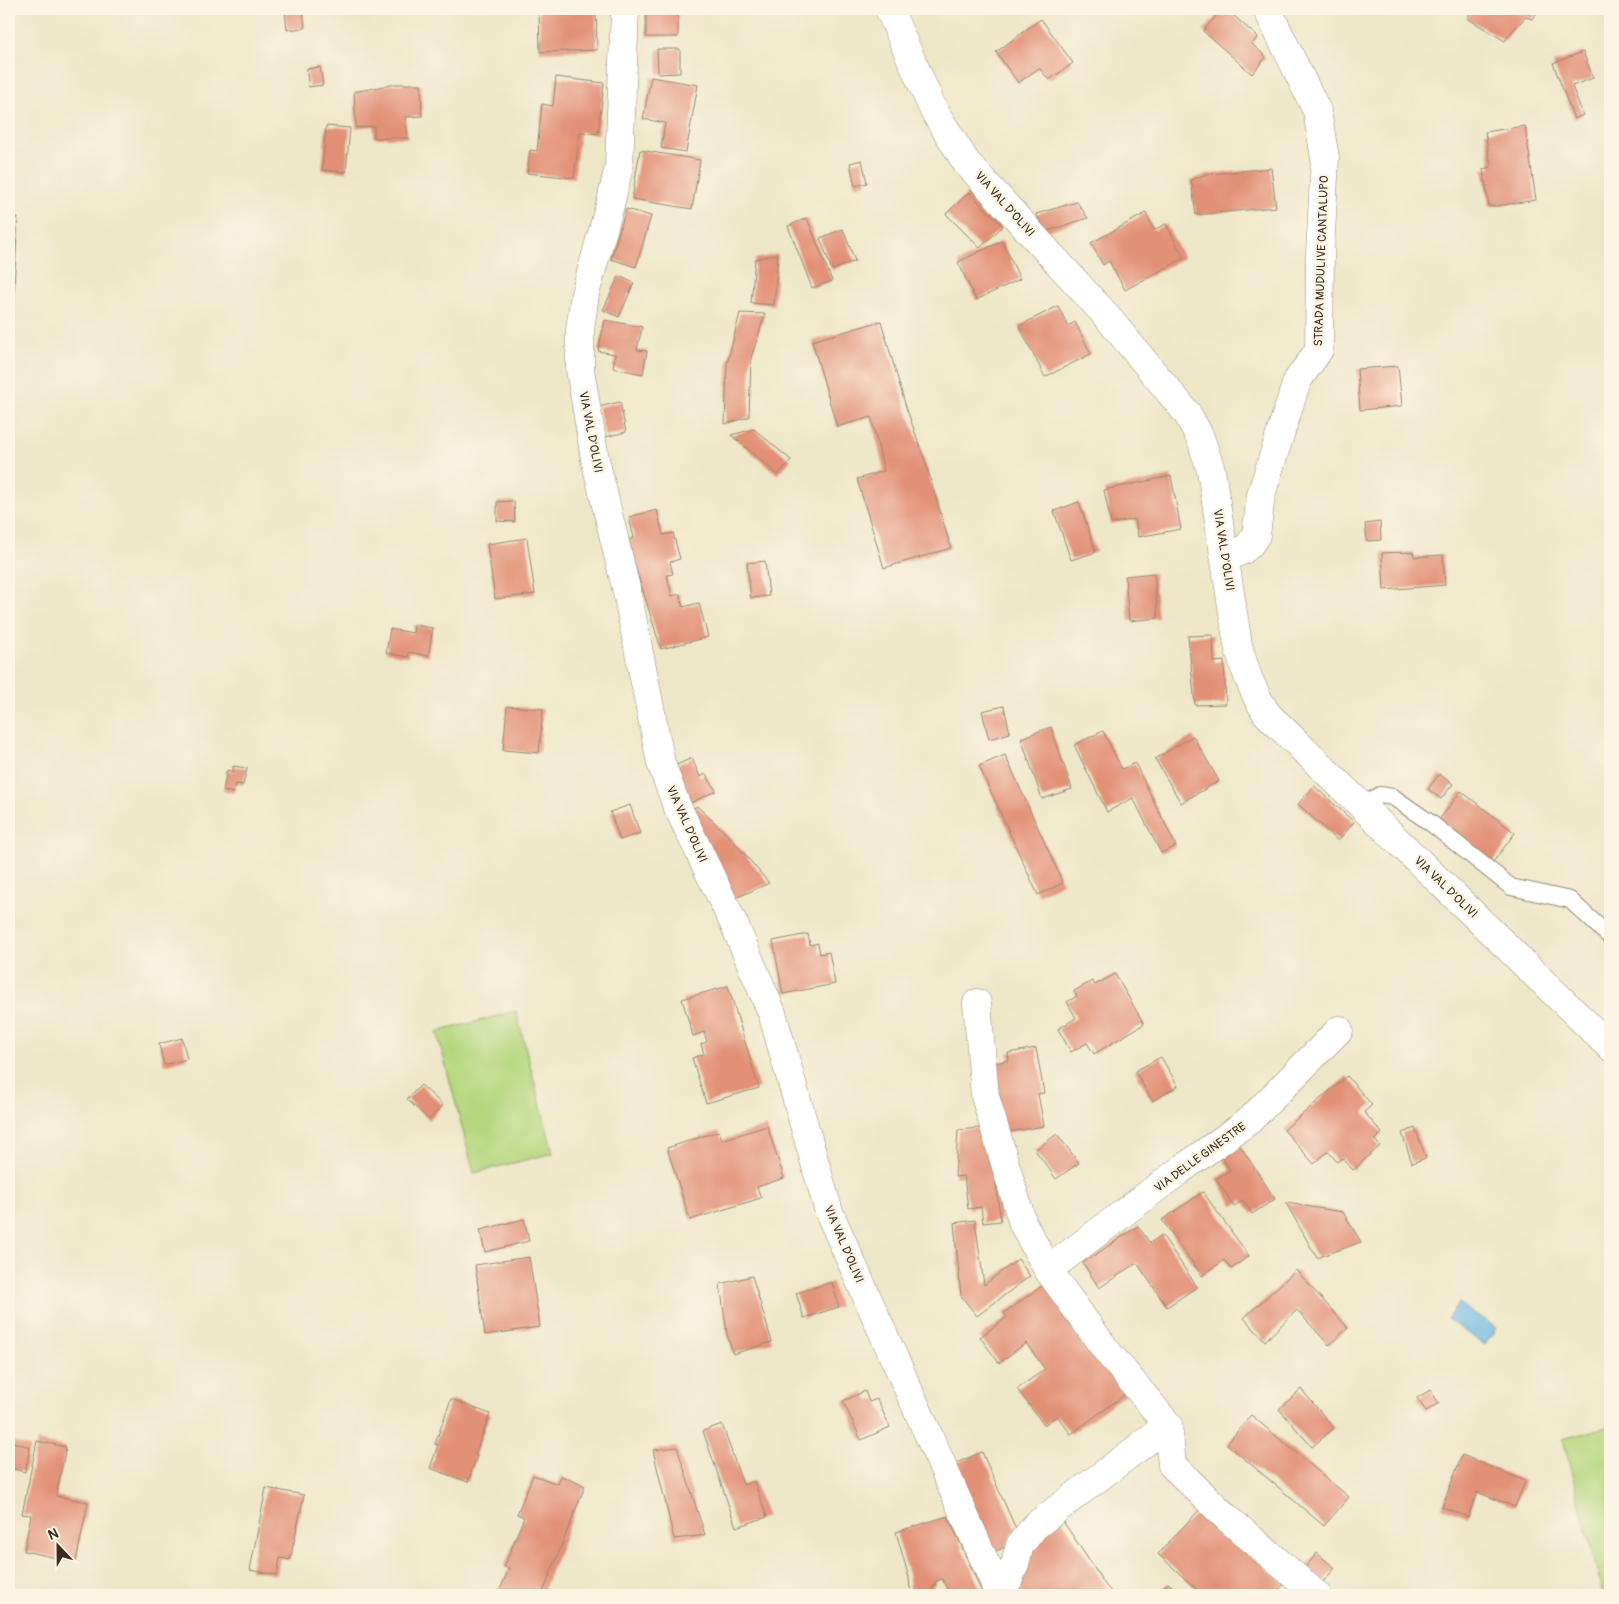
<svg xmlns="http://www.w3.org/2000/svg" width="1619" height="1604" font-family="Pangolin,sans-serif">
  <rect width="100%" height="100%" fill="#fcf5e5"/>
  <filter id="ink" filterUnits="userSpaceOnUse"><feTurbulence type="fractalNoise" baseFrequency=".02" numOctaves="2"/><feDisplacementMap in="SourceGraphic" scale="10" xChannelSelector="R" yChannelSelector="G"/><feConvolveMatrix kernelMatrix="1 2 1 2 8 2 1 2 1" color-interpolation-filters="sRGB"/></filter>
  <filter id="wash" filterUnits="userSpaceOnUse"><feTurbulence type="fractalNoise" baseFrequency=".0096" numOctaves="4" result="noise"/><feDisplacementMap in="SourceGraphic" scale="20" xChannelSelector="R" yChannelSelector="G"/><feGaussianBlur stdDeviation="1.12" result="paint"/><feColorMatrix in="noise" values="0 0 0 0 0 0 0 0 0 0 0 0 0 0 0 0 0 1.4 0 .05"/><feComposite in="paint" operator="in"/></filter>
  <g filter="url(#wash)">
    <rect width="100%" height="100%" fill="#ede6c7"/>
    <path fill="#b5d67e" stroke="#78804e" d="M516 1011 553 1153 474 1173 437 1032Z
      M1610 1426V1594L1603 1595 1563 1439Z"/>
    <path fill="#6ab7e4" stroke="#527081" d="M1459 1303 1496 1328 1485 1345 1447 1319Z"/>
    <g id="blocks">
      <path fill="#e29076" d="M285 9H303L305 28 287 30Z
        M539 9H596L597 50 540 52Z
        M646 9H678V37H646Z
        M1222 9H1226L1258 37 1252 44 1266 57 1252 74 1203 31Z
        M1473 9H1540L1532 19 1526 17 1512 31 1505 41 1467 18Z
        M1041 19 1073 63 1049 80 1039 68 1018 83 996 52Z
        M657 49H680V73L658 74Z
        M1583 52 1593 78 1572 86 1583 115 1574 119 1553 63Z
        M320 67 323 85 309 87 306 69Z
        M556 77 604 83 598 134 580 132 574 178 527 173 530 150 537 151 542 104 553 106Z
        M651 77 698 85 686 152 661 148 665 123 643 119Z
        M394 84H421L422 116 405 117 408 138H374V126L356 128 354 92Z
        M326 126 350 128 346 172 322 170Z
        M1525 126 1536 200 1489 207 1483 169 1491 167 1485 132Z
        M640 150 700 160 692 209 632 199Z
        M862 160 867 183 855 186 850 163Z
        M1271 168 1276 207 1196 215 1191 180 1209 173 1211 174Z
        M969 192 1003 226 980 248 946 214Z
        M1077 202 1088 218 1047 231 1036 214Z
        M626 209 651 216 636 267 611 259Z
        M1146 213 1154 230 1166 224 1184 258 1125 290 1109 261 1103 265 1091 243Z
        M9 216 18 217 13 305H9Z
        M807 218 832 281 812 288 788 226Z
        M843 229 855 261 832 270 820 238Z
        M1002 241 1020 279 976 300 958 262Z
        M778 254 774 305 751 303 755 259Z
        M619 276 634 283 619 317 603 310Z
        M1058 306 1068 326 1075 322 1091 354 1045 377 1019 326Z
        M740 313 765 314 751 358 749 417 725 424 727 364Z
        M605 320 642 327 637 350 647 351 643 374 613 368 615 354 598 351Z
        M881 321 906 407 924 458 951 548 884 568 857 479 884 471 871 417 837 427 812 341Z
        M1398 366 1402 406 1360 410 1357 369Z
        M620 402 626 432 605 437 598 407Z
        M754 429 791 460 778 475 731 435Z
        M1171 476 1181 529 1138 537 1135 519 1111 524 1104 490Z
        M514 501 515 522 497 521V502Z
        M1079 502 1096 552 1071 560 1054 511Z
        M657 510 663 535 673 533 680 559 670 562 673 574 667 575 672 596 680 594 683 607 699 603 708 637 661 649 627 540 634 538 629 517Z
        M1380 522 1381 540 1367 541 1365 524Z
        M527 538 535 594 495 599 487 544Z
        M1413 552 1414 557 1443 555 1445 585 1384 590 1382 553Z
        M765 561 769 596 751 598 747 563Z
        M1154 573 1158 618 1129 621 1125 576Z
        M414 625 433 628 428 656 409 652 408 657 386 653 390 629 413 633Z
        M1213 635 1214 662 1224 661 1226 704 1195 705 1188 636Z
        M507 706 543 709 539 753 503 750Z
        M1004 706 1010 733 989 739 982 711Z
        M1051 727 1072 789 1042 799 1021 738Z
        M1103 731 1122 769 1135 763 1176 846 1161 853 1133 798 1107 812 1074 745Z
        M1193 736 1219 781 1181 803 1155 759Z
        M1005 755 1063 883 1038 895 979 766Z
        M692 758 700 777 706 774 716 791 686 805 670 768Z
        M233 766 247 768 243 785 236 784 234 793 223 791 227 770 233 772Z
        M1439 774 1453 784 1441 799 1428 789Z
        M1314 786 1354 822 1338 841 1298 804Z
        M1461 791 1515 833 1493 862 1439 820Z
        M630 805 640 833 620 840 610 812Z
        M697 806 731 838 769 883 729 901 687 812Z
        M808 934 810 945 818 943 820 954 829 952 835 984 783 994 773 941Z
        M1115 974 1144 1024 1094 1054 1087 1043 1071 1052 1058 1029 1076 1018 1067 1002 1077 996 1074 991 1092 981 1095 985Z
        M728 986 759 1088 706 1103 692 1058 704 1054 701 1044 707 1042 704 1032 693 1036 682 999Z
        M182 1038 187 1059 164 1065 159 1044Z
        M1036 1048 1044 1093 1038 1094 1044 1126 1004 1133 991 1064 1009 1060 1008 1053Z
        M1161 1057 1178 1086 1152 1101 1135 1071Z
        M1347 1076 1372 1105 1364 1112 1382 1133 1375 1140 1380 1146 1353 1170 1342 1158 1337 1162 1328 1151 1314 1164 1284 1130Z
        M421 1085 443 1105 429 1120 407 1099Z
        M767 1126 784 1178 757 1187 761 1198 690 1220 667 1148 719 1131 722 1140Z
        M988 1127 1001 1221 983 1223 981 1207 968 1209 964 1176 955 1177 958 1130Z
        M1415 1128 1426 1158 1412 1163 1402 1133Z
        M1057 1134 1079 1163 1056 1179 1035 1150Z
        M1237 1141 1275 1199 1252 1214 1243 1200 1234 1206 1216 1179 1230 1170 1219 1153Z
        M1203 1192 1249 1256 1231 1269 1224 1260 1202 1276 1162 1220Z
        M1286 1203 1343 1212 1361 1242 1317 1258Z
        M524 1219 529 1241 485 1252 480 1230Z
        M975 1220 984 1285 1018 1259 1030 1276 977 1316 961 1296 954 1223Z
        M1138 1226 1150 1243 1162 1235 1197 1287 1167 1307 1137 1263 1099 1288 1083 1263Z
        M529 1257 540 1327 485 1335 475 1265Z
        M1296 1270 1348 1328 1329 1345 1297 1310 1265 1341 1244 1318Z
        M752 1276 772 1342 733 1354 727 1334 720 1284Z
        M832 1282 839 1307 804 1318 796 1293Z
        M1046 1283 1127 1393 1071 1434 1057 1416 1044 1425 1017 1389 1045 1369 1026 1343 999 1363 980 1337 1007 1317 1004 1313Z
        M1301 1389 1334 1428 1312 1447 1279 1409Z
        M1430 1390 1439 1403 1426 1411 1417 1398Z
        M865 1391 869 1402 877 1399 890 1427 861 1440 843 1401Z
        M451 1399 490 1414 475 1455H477L468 1482 430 1468 438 1445 435 1444Z
        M1251 1415 1349 1497 1324 1526 1227 1444Z
        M722 1424 743 1485 754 1481 767 1517 736 1527 703 1431Z
        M9 1441 30 1447 25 1472 9 1468Z
        M37 1441 66 1447 56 1496 88 1502 76 1562 24 1551 31 1515 22 1514Z
        M677 1447 705 1535 674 1539 653 1450Z
        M982 1452 1016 1529 1005 1547 994 1552 954 1464Z
        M1462 1455 1525 1481 1515 1507 1477 1492 1468 1517 1442 1507Z
        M533 1475 558 1484 561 1476 585 1486 542 1595H498L509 1568 504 1567 524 1517 517 1514Z
        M266 1488 304 1495 290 1560 280 1558 277 1575 250 1570Z
        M1201 1508 1284 1584 1274 1595H1203L1158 1554Z
        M948 1516 972 1570 983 1595H950L942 1579 936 1581 932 1590 924 1594H915L910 1588 909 1578 896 1532Z
        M1061 1518 1106 1586 1114 1595H1022L1020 1586 1025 1547Z
        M1317 1553 1335 1568 1322 1583 1304 1569Z
        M1168 1583 1182 1595H1161L1159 1593Z"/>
    </g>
  </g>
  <g filter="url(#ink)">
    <use href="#blocks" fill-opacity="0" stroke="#948872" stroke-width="1"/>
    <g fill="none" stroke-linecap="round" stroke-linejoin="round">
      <g stroke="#948872" stroke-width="18">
        <path id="lane" d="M1362 806 1380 795 1393 797 1432 824 1511 887 1570 900 1610 937"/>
      </g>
      <g stroke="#948872" stroke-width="29">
        <path id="street" d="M1226 558 1242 551 1250 544 1256 535 1261 495 1297 381 1319 350 1320 254 1325 158 1317 111 1267 9
          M977 1003 985 1096 1023 1224 1048 1270 1106 1350 1168 1425 1172 1465 1226 1517 1317 1595
          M1048 1270 1179 1171 1250 1120 1339 1030
          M995 1586 1007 1583 1015 1564 1020 1545 1035 1526 1168 1425"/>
      </g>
      <g stroke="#948872" stroke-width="29">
        <path id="secondary" d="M625 9 619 166 611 201 585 294 580 330V369L595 459 627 592 661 763 676 804 735 926 772 1013 829 1212 1000 1595
          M889 9 933 109 966 162 1103 312 1187 413 1200 437 1211 470 1238 645C1245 671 1252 691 1267 714L1610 1047"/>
      </g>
      <use href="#lane" stroke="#fff" stroke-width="16"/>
      <use href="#street" stroke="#fff" stroke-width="28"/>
      <use href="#secondary" stroke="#fff" stroke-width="28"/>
    </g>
  </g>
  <g text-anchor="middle" stroke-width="5" stroke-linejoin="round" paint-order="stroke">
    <g font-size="12" fill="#3b2a1e" stroke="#fcf5e5">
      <text transform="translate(1005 204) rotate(48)" y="4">VIA VAL D'OLIVI</text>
      <text transform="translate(1321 261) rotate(-88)" y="4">STRADA MUDULIVE CANTALUPO</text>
      <text transform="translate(591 432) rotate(79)" y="4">VIA VAL D'OLIVI</text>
      <text transform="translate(1224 550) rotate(81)" y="4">VIA VAL D'OLIVI</text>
      <text transform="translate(687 824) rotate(66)" y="4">VIA VAL D'OLIVI</text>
      <text transform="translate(1446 887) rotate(44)" y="4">VIA VAL D'OLIVI</text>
      <text transform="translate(1200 1157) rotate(-36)" y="4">VIA DELLE GINESTRE</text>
      <text transform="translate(844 1244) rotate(67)" y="4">VIA VAL D'OLIVI</text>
    </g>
  </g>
  <rect width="1619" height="1604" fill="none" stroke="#fcf5e5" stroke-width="30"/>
  <g transform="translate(58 1546) rotate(338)" stroke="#fcf5e5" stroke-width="4" paint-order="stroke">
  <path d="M0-4L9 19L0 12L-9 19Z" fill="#3b2a1e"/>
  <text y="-8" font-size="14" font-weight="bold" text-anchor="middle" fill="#3b2a1e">N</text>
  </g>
</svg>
